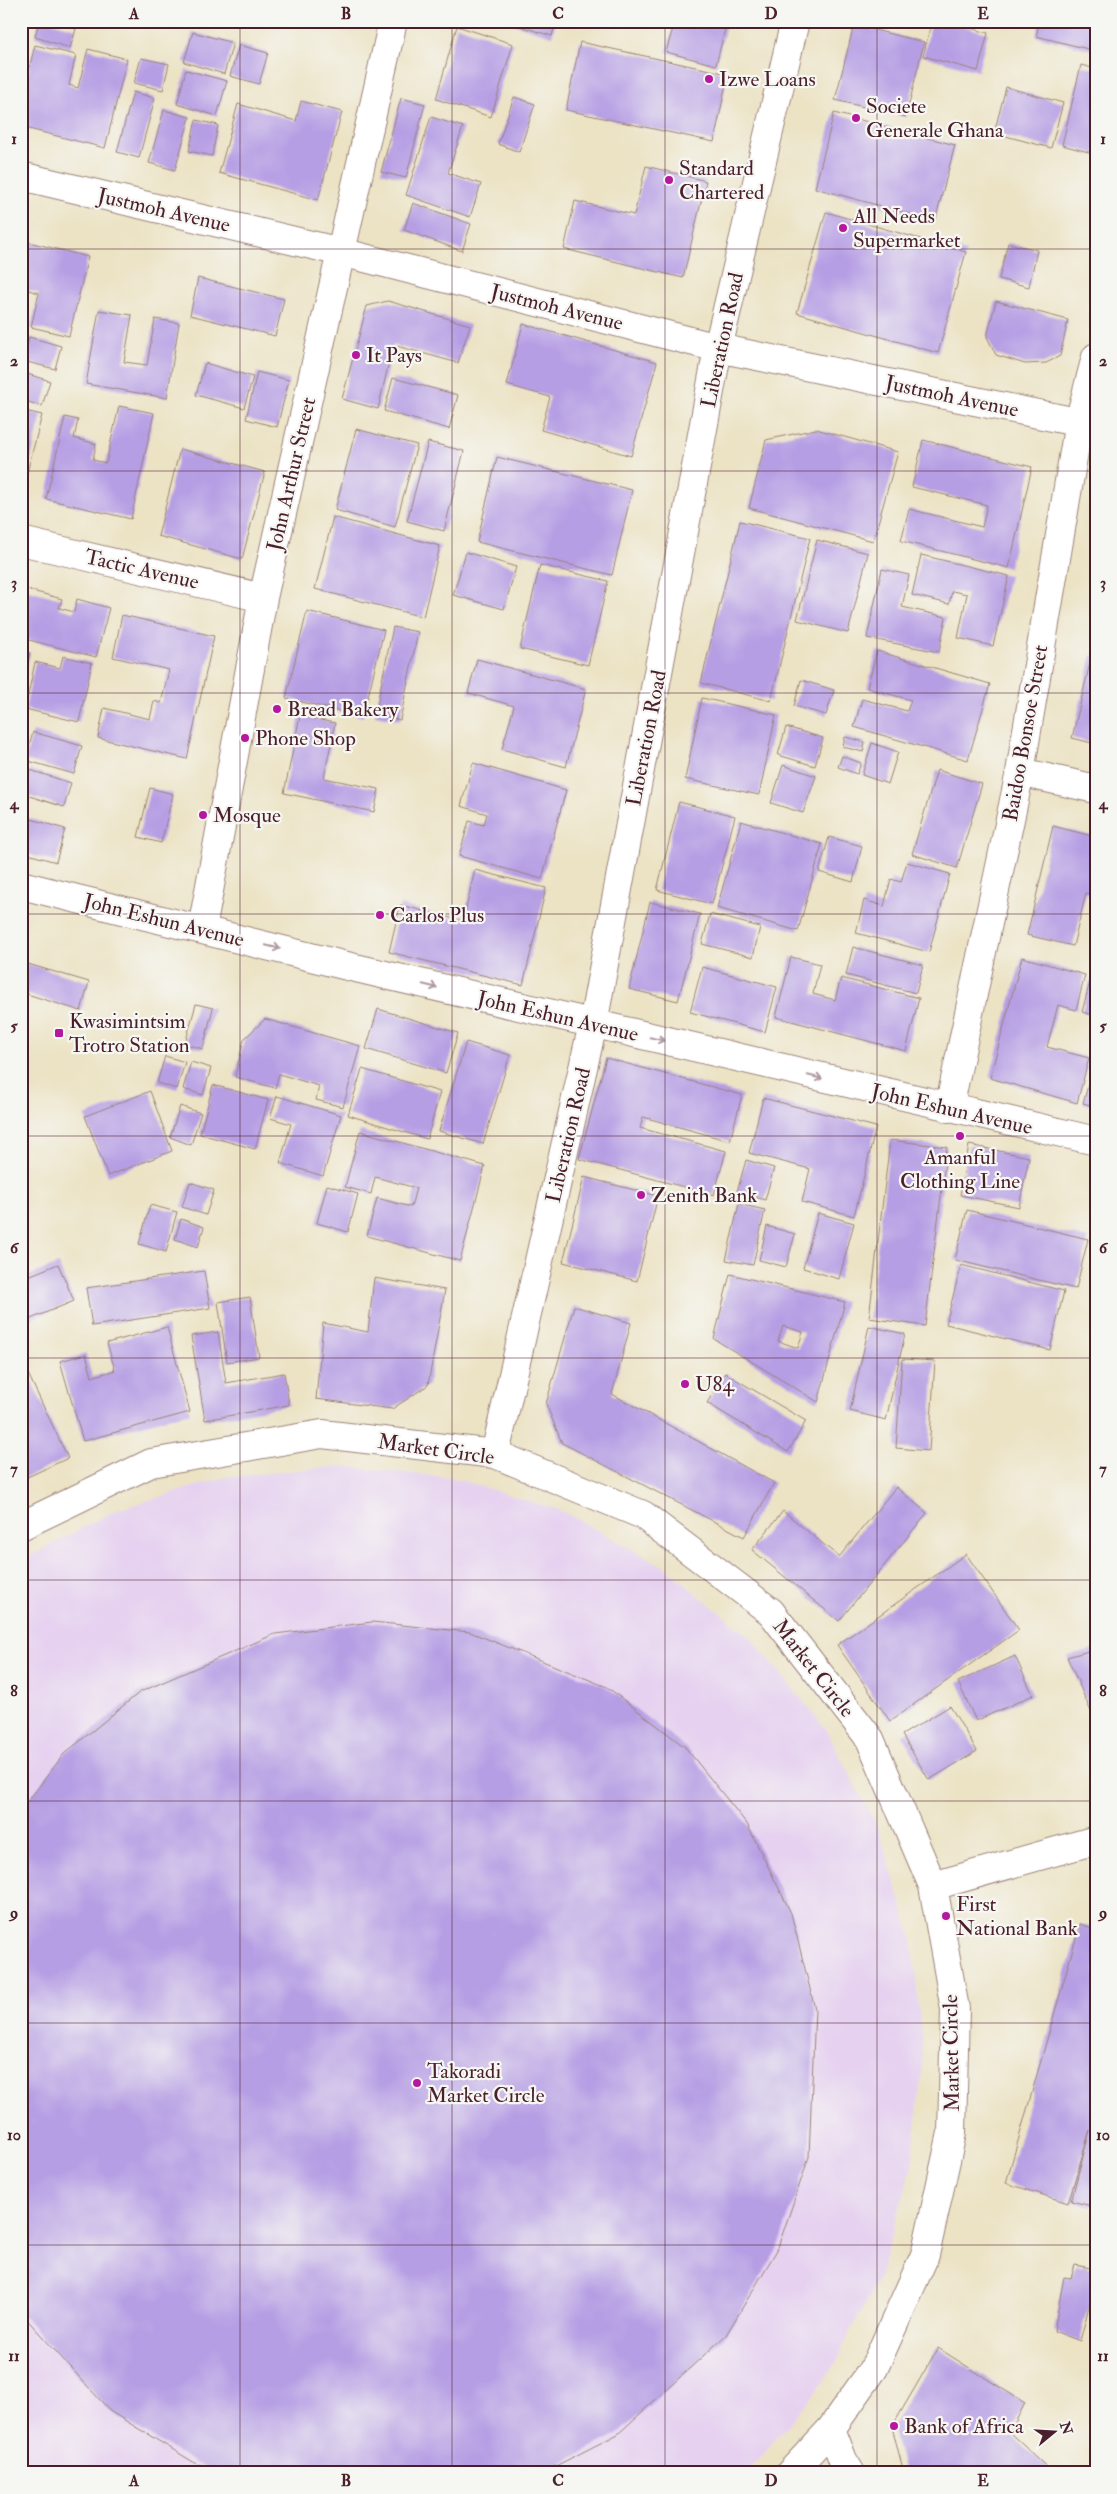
<svg xmlns="http://www.w3.org/2000/svg" width="1117" height="2494" font-family="'IM FELL Double Pica',serif">
  <rect width="100%" height="100%" fill="#f6f6f2"/>
  <filter id="ink" filterUnits="userSpaceOnUse"><feTurbulence type="fractalNoise" baseFrequency=".02" numOctaves="2"/><feDisplacementMap in="SourceGraphic" scale="10" xChannelSelector="R" yChannelSelector="G"/><feConvolveMatrix kernelMatrix="1 2 1 2 8 2 1 2 1" color-interpolation-filters="sRGB"/></filter>
  <filter id="wash" filterUnits="userSpaceOnUse"><feTurbulence type="fractalNoise" baseFrequency=".0096" numOctaves="4" result="noise"/><feDisplacementMap in="SourceGraphic" scale="20" xChannelSelector="R" yChannelSelector="G"/><feGaussianBlur stdDeviation="1.12" result="paint"/><feColorMatrix in="noise" values="0 0 0 0 0 0 0 0 0 0 0 0 0 0 0 0 0 1.4 0 .05"/><feComposite in="paint" operator="in"/></filter>
  <g filter="url(#wash)">
    <rect width="100%" height="100%" fill="#ece3c5"/>
    <path fill="#e6d2f0" d="M339 1466 453 1478 562 1511 663 1566 752 1639 825 1728 879 1830 912 1939 923 2054 912 2168 879 2278 826 2379 747 2473H21V1561L116 1510 226 1477Z"/>
    <g id="blocks">
      <path fill="#b69ee4" fill-rule="evenodd" d="M21 21H29L22 51H21Z
        M39 21H49L76 29 70 48 35 37Z
        M503 21H556L552 36Z
        M651 21H727L716 65 666 52 673 28Z
        M932 21H945L988 33 978 71 923 56Z
        M1040 21H1096V51L1036 36Z
        M854 25 924 42 906 117 835 100Z
        M457 26 513 44 491 117 436 99Z
        M193 32 233 43 224 74 184 62Z
        M580 42 728 74 714 142 566 110Z
        M35 45 76 55 69 85 78 88 88 49 127 59 105 148 21 127V101Z
        M239 45 268 53 259 84 230 76Z
        M141 58 169 64 163 90 134 83Z
        M1081 65 1096 69V154L1062 145Z
        M186 70 227 81 217 116 177 104Z
        M1006 87 1063 103 1051 148 994 133Z
        M133 92 155 98 139 158 117 152Z
        M514 97 535 104 519 152 498 144Z
        M401 98 425 104 406 178 381 172Z
        M301 101 342 112 318 200 219 173 238 104 296 121Z
        M164 110 190 117 175 170 149 163Z
        M834 113 955 145 935 221 815 188Z
        M431 117 463 127 448 173 481 184 470 217 406 195Z
        M196 120 218 125 212 156 189 151Z
        M646 166 706 181 683 278 564 249 575 201 634 215Z
        M413 203 471 224 462 251 404 230Z
        M826 212 966 252 938 353 797 313Z
        M21 240 88 257 69 336 31 327 39 293 25 289 21 302Z
        M1008 243 1037 250 1029 287 999 279Z
        M198 278 284 299 275 336 190 315Z
        M388 301 470 325 458 363 393 345 378 409 342 399 367 306Z
        M996 301 1068 320 1060 356 1046 363 1025 364 996 355 987 337Z
        M99 310 132 315 124 362 147 365 155 319 179 323 167 398 86 384Z
        M523 324 657 362 631 456 541 430 550 397 507 385Z
        M29 337 61 346 55 369 23 361Z
        M205 363 253 377 244 408 196 395Z
        M21 372 50 381 42 406 21 400Z
        M257 372 289 380 277 427 246 419Z
        M393 378 458 395 449 429 384 411Z
        M119 406 154 413 131 519 46 499 65 417 78 420 74 438 96 444 93 460 106 463Z
        M21 410 42 415 23 488H21Z
        M356 429 417 445 395 527 335 510Z
        M816 429 898 452 873 541 749 508 766 440Z
        M923 440 1032 467 1009 568 901 541 909 509 982 527 987 505 912 487Z
        M428 442 464 451 444 531 407 521Z
        M180 449 265 472 242 559 158 536Z
        M497 457 632 490 612 575 477 542Z
        M333 517 440 546 423 617 315 589Z
        M740 521 810 538 771 701 701 683Z
        M817 540 868 553 848 633 797 620Z
        M466 552 516 567 504 609 453 595Z
        M921 555 1009 576 993 646 958 638 967 594 952 591 949 604 912 595Z
        M540 565 608 581 588 665 520 649Z
        M882 569 909 575 902 607 946 617 939 652 867 638Z
        M21 588 62 599 59 608 74 612 77 599 109 608 96 657 21 638Z
        M307 611 384 630 363 717 286 698Z
        M122 615 214 636 187 759 98 738 104 708 150 719 154 701 161 703 169 670 113 657Z
        M393 627 418 632 400 720 375 715Z
        M21 650 30 653 22 684 21 683Z
        M877 651 990 684 968 760 854 727 862 699 907 711 911 700 867 688Z
        M1092 655 1096 656V744L1072 738Z
        M63 656 92 663 79 722 25 709 35 662 60 668Z
        M477 659 586 689 566 767 502 749 514 706 468 693Z
        M801 680 834 690 826 715 794 706Z
        M702 698 776 715 759 795 685 779Z
        M300 716 335 723 324 778 379 789 374 812 284 793Z
        M786 727 823 738 815 766 778 755Z
        M33 732 82 746 74 774 25 760Z
        M845 737 865 742 863 752 843 747Z
        M872 743 898 752 888 784 862 775Z
        M842 756 861 763 857 774 838 767Z
        M473 763 566 790 542 879 459 856 469 821 484 825 487 814 461 806Z
        M783 765 816 776 803 813 771 803Z
        M30 770 71 783 64 807 23 794Z
        M937 770 982 784 957 868 912 854Z
        M150 788 173 794 161 843 138 837Z
        M679 802 735 816 712 904 657 890Z
        M21 816 65 829 56 862 21 852Z
        M741 821 822 844 798 931 717 908Z
        M1053 826 1096 837V895L1086 893 1073 946 1027 935Z
        M829 837 862 846 853 882 819 872Z
        M907 862 950 874 929 952 856 933 864 900 884 906 891 879 901 882Z
        M475 870 546 888 523 985 389 952 400 905 463 921Z
        M650 902 700 914 678 1001 629 989Z
        M710 914 760 927 753 957 702 944Z
        M1096 926V944L1091 943Z
        M853 947 923 965 916 993 846 975Z
        M791 957 820 964 813 994 835 1000 841 978 919 998 906 1051 776 1017Z
        M1022 957 1085 975 1076 1010 1058 1005 1047 1047 1089 1058 1077 1103 990 1078Z
        M21 962 89 982 81 1011 27 994 21 1011Z
        M702 967 777 987 765 1032 690 1012Z
        M1091 978 1096 979V1016L1082 1012Z
        M196 1004 213 1008 203 1049 185 1044Z
        M378 1009 458 1033 446 1073 366 1049Z
        M265 1019 360 1046 343 1107 316 1100 319 1086 279 1074 275 1088 235 1077 244 1039Z
        M466 1042 510 1055 483 1144 439 1131Z
        M165 1056 185 1062 177 1089 157 1083Z
        M606 1058 742 1095 730 1141 643 1117 640 1128 726 1151 714 1195 579 1159Z
        M1096 1058V1107L1083 1103Z
        M191 1062 211 1068 203 1095 183 1089Z
        M362 1069 440 1092 427 1139 348 1115Z
        M213 1085 268 1100 255 1149 200 1134Z
        M150 1091 172 1151 108 1176 85 1116Z
        M277 1096 341 1115 323 1176 280 1163 291 1124 270 1118Z
        M763 1098 876 1127 854 1216 802 1202 810 1169 749 1153Z
        M180 1106 201 1113 191 1145 170 1137Z
        M360 1131 485 1166 460 1261 367 1236 377 1198 411 1207 416 1188 375 1177 371 1194 345 1187Z
        M890 1140 947 1147 925 1326 869 1318Z
        M969 1145 1029 1157 1019 1207 960 1195Z
        M746 1160 774 1168 765 1200 737 1192Z
        M584 1177 658 1196 637 1281 563 1262Z
        M190 1182 214 1190 206 1215 182 1207Z
        M327 1185 358 1194 348 1232 317 1223Z
        M739 1204 765 1210 753 1265 726 1260Z
        M150 1205 177 1212 166 1252 139 1244Z
        M967 1210 1088 1239 1076 1289 955 1260Z
        M818 1213 854 1223 839 1279 803 1268Z
        M181 1219 204 1227 198 1247 175 1239Z
        M767 1226 795 1234 786 1267 759 1260Z
        M58 1264 74 1301 21 1323V1279Z
        M961 1265 1064 1291 1050 1350 946 1324Z
        M204 1271 210 1308 92 1326 86 1288Z
        M730 1274 845 1302 818 1402 714 1339ZM783 1326 803 1332 798 1348 778 1341Z
        M374 1278 445 1290 428 1385 392 1409 316 1399 323 1323 368 1332Z
        M250 1297 259 1357 227 1362 218 1302Z
        M574 1306 631 1323 612 1394 774 1483 744 1537 562 1443 546 1404Z
        M869 1326 905 1334 886 1420 850 1411Z
        M167 1327 190 1412 83 1441 60 1361 86 1354 92 1377 115 1370 107 1343Z
        M218 1332 226 1383 284 1373 289 1405 205 1420 191 1336Z
        M21 1359 68 1458 21 1480Z
        M902 1359 935 1361 929 1451 896 1448Z
        M725 1373 806 1421 788 1452 707 1403Z
        M896 1487 927 1513 839 1621 752 1550 783 1511 839 1557Z
        M966 1554 1019 1630 890 1721 837 1645Z
        M372 1622 470 1632 607 1687 685 1747 747 1824 791 1913 815 2009 809 2157 777 2250 726 2335 618 2434 542 2473H223L195 2463 111 2412 21 2313V1810L64 1754 140 1692 275 1634Z
        M1096 1649V1723L1067 1657Z
        M1015 1656 1033 1695 976 1721 958 1682Z
        M950 1706 977 1751 929 1780 902 1735Z
        M1080 1924 1096 1929V2207L1071 2201 1090 2130 1068 2203 1006 2183Z
        M1075 2265 1096 2269V2280L1080 2341 1054 2331 1064 2277 1071 2278Z
        M938 2348 1025 2403 1010 2433 1053 2473H904L892 2427Z"/>
    </g>
  </g>
  <g filter="url(#ink)">
    <use href="#blocks" fill-opacity="0" stroke="#9b8178" stroke-width="1"/>
    <g fill="none" stroke-linecap="round" stroke-linejoin="round">
      <g stroke="#9b8178" stroke-width="30">
        <path id="street" d="M21 176 341 252 718 348 1096 426
          M21 541 263 598
          M1020 772 1096 789
          M21 885 347 966 1096 1141
          M202 929 263 598 393 21
          M949 1108 1020 772 1079 422 1096 357
          M495 1454 593 1024 718 348 795 21
          M21 1526 151 1463 322 1434 495 1454 643 1515 771 1612 870 1739 933 1886 955 2009 952 2133 925 2255 874 2368 831 2429 790 2473
          M933 1886 1096 1840
          M831 2429 843 2460 851 2473"/>
      </g>
      <use href="#street" stroke="#fff" stroke-width="28"/>
    </g>
    <defs><path id="oneway-shaft" d="M-6 0H5M1.5-3L5.5 0L1.5 3" fill="none" stroke-width="1.6" stroke-linecap="round" stroke-linejoin="round" transform="scale(1.25)"/></defs>
    <g stroke="#ae9aa0">
      <use href="#oneway-shaft" transform="translate(273 947) rotate(14)"/>
      <use href="#oneway-shaft" transform="translate(430 986) rotate(13)"/>
      <use href="#oneway-shaft" transform="translate(657 1039) rotate(13)"/>
      <use href="#oneway-shaft" transform="translate(815 1077) rotate(13)"/>
    </g>
  </g>
  <path fill="none" stroke="#4a1f2b" stroke-width="1" stroke-opacity="0.55" d="M240 21V2473M452 21V2473M665 21V2473M877 21V2473M21 249H1096M21 471H1096M21 693H1096M21 914H1096M21 1136H1096M21 1358H1096M21 1580H1096M21 1801H1096M21 2023H1096M21 2245H1096"/>
  <g fill="#b5179e" stroke="#f6f6f2" stroke-width="2">
    <circle cx="709" cy="79" r="5"/>
    <circle cx="856" cy="118" r="5"/>
    <circle cx="669" cy="180" r="5"/>
    <circle cx="843" cy="228" r="5"/>
    <circle cx="356" cy="355" r="5"/>
    <circle cx="277" cy="709" r="5"/>
    <circle cx="245" cy="738" r="5"/>
    <circle cx="203" cy="815" r="5"/>
    <circle cx="380" cy="915" r="5"/>
    <rect x="54" y="1028" width="10" height="10" rx="2.5"/>
    <circle cx="960" cy="1136" r="5"/>
    <circle cx="641" cy="1195" r="5"/>
    <circle cx="685" cy="1384" r="5"/>
    <circle cx="946" cy="1916" r="5"/>
    <circle cx="417" cy="2083" r="5"/>
    <circle cx="894" cy="2426" r="5"/>
  </g>
  <g text-anchor="middle" stroke-width="4.5" stroke-linejoin="round" paint-order="stroke">
    <g font-size="21" fill="#4a1f2b" stroke="#f6f6f2" text-anchor="start">
      <text x="719" y="86">Izwe Loans</text>
      <text x="866" y="113">Societe<tspan x="866" dy="24">Generale Ghana</tspan></text>
      <text x="679" y="175">Standard<tspan x="679" dy="24">Chartered</tspan></text>
      <text x="853" y="223">All Needs<tspan x="853" dy="24">Supermarket</tspan></text>
      <text x="366" y="362">It Pays</text>
      <text x="287" y="716">Bread Bakery</text>
      <text x="255" y="745">Phone Shop</text>
      <text x="213" y="822">Mosque</text>
      <text x="390" y="922">Carlos Plus</text>
      <text x="69" y="1028">Kwasimintsim<tspan x="69" dy="24">Trotro Station</tspan></text>
      <text x="960" y="1164" text-anchor="middle">Amanful<tspan x="960" dy="24">Clothing Line</tspan></text>
      <text x="651" y="1202">Zenith Bank</text>
      <text x="695" y="1391">U84</text>
      <text x="956" y="1911">First<tspan x="956" dy="24">National Bank</tspan></text>
      <text x="427" y="2078">Takoradi<tspan x="427" dy="24">Market Circle</tspan></text>
      <text x="904" y="2433">Bank of Africa</text>
    </g>
    <g font-size="21" fill="#4a1f2b" stroke="#f6f6f2">
      <text transform="translate(164 210) rotate(13)" y="7">Justmoh Avenue</text>
      <text transform="translate(557 307) rotate(14)" y="7">Justmoh Avenue</text>
      <text transform="translate(722 340) rotate(-78)" y="7">Liberation Road</text>
      <text transform="translate(952 396) rotate(12)" y="7">Justmoh Avenue</text>
      <text transform="translate(291 474) rotate(-77)" y="7">John Arthur Street</text>
      <text transform="translate(142 569) rotate(13)" y="7">Tactic Avenue</text>
      <text transform="translate(1025 733) rotate(-80)" y="7">Baidoo Bonsoe Street</text>
      <text transform="translate(646 738) rotate(-79)" y="7">Liberation Road</text>
      <text transform="translate(164 920) rotate(14)" y="7">John Eshun Avenue</text>
      <text transform="translate(558 1016) rotate(13)" y="7">John Eshun Avenue</text>
      <text transform="translate(952 1109) rotate(13)" y="7">John Eshun Avenue</text>
      <text transform="translate(568 1135) rotate(-77)" y="7">Liberation Road</text>
      <text transform="translate(436 1449) rotate(8)" y="7">Market Circle</text>
      <text transform="translate(814 1668) rotate(52)" y="7">Market Circle</text>
      <text transform="translate(951 2053) rotate(-91)" y="7">Market Circle</text>
    </g>
  </g>
  <rect width="1117" height="2494" fill="none" stroke="#f6f6f2" stroke-width="55"/>
  <g transform="translate(1054 2432) rotate(72)" stroke="#f6f6f2" stroke-width="4" paint-order="stroke">
  <path d="M0-4L9 19L0 12L-9 19Z" fill="#4a1f2b"/>
  <text y="-8" font-size="14" font-weight="bold" text-anchor="middle" fill="#4a1f2b">N</text>
  </g>
  <rect x="28" y="28" width="1062" height="2438" fill="none" stroke="#4a1f2b" stroke-width="2"/>
  <g font-size="16" text-anchor="middle" font-weight="bold" fill="#4a1f2b">
    <text x="134" y="19">A</text>
    <text x="346" y="19">B</text>
    <text x="558" y="19">C</text>
    <text x="771" y="19">D</text>
    <text x="983" y="19">E</text>
    <text x="14" y="144">1</text>
    <text x="1103" y="144">1</text>
    <text x="14" y="366">2</text>
    <text x="1103" y="366">2</text>
    <text x="14" y="588">3</text>
    <text x="1103" y="588">3</text>
    <text x="14" y="809">4</text>
    <text x="1103" y="809">4</text>
    <text x="14" y="1031">5</text>
    <text x="1103" y="1031">5</text>
    <text x="14" y="1253">6</text>
    <text x="1103" y="1253">6</text>
    <text x="14" y="1474">7</text>
    <text x="1103" y="1474">7</text>
    <text x="14" y="1696">8</text>
    <text x="1103" y="1696">8</text>
    <text x="14" y="1918">9</text>
    <text x="1103" y="1918">9</text>
    <text x="14" y="2140">10</text>
    <text x="1103" y="2140">10</text>
    <text x="14" y="2361">11</text>
    <text x="1103" y="2361">11</text>
    <text x="134" y="2486">A</text>
    <text x="346" y="2486">B</text>
    <text x="558" y="2486">C</text>
    <text x="771" y="2486">D</text>
    <text x="983" y="2486">E</text>
  </g>
</svg>
